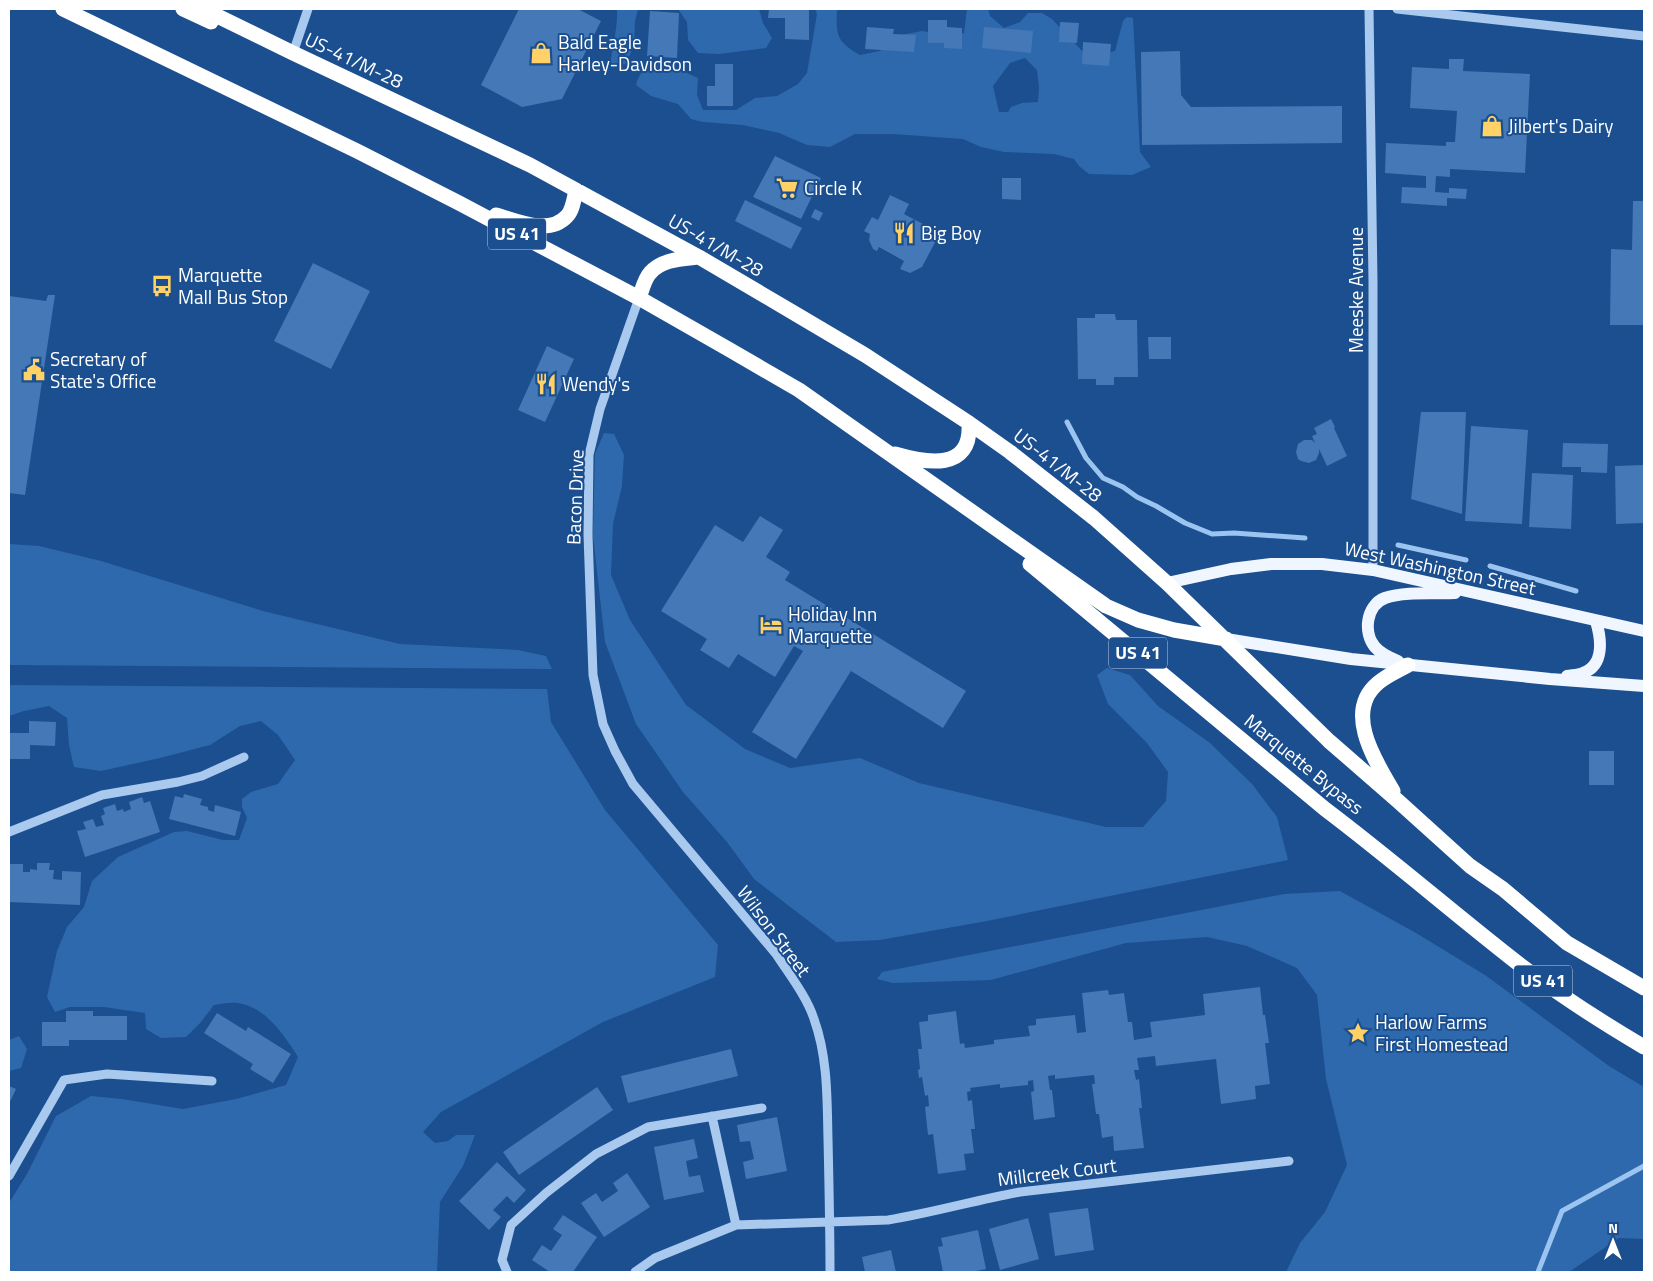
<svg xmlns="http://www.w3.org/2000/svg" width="1653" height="1281" font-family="'Titillium Web',sans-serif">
  <rect width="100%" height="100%" fill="#1b4f8f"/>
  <path fill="#2e69ad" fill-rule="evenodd" d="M617 9H638L635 21 634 45 626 64 610 67C612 48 618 28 617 9Z
    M678 9H759L763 23 772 38 766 48 719 54 698 53 688 40 687 22Z
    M815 9H837C836 35 836 41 860 55L880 51 901 35 922 31 952 36 964 33 967 9H988L990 16 1004 28 1020 22 1028 13H1042L1052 19 1083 52 1103 54 1115 51 1123 21 1127 17 1133 18 1140 152 1151 167 1132 175 1089 174 1079 166 1074 159 1054 154 1004 152 981 147 963 139 893 134H855L830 147 807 145 779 133 743 125 703 122 691 119 678 104 651 96 636 85C644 52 678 69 698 78L697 95 703 110H736L755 98 777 96 798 84 807 73 817 14ZM1025 58 1037 70 1039 87 1038 102 1022 103 1011 107 1008 112H999L993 86 1010 63Z
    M604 433 614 434 624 455 622 486 613 524 611 575 630 620 686 705 745 749 790 768 860 758 919 783 1106 827H1143L1166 801 1168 772 1147 743 1108 704 1097 675 1107 668 1130 675 1158 706 1210 743 1252 784 1277 817 1288 860 987 921 880 940 836 942 754 879 727 842 683 792 636 724 605 642 593 536 595 454Z
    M9 544 39 546 101 561 263 611 400 644 518 650 546 656 552 669 9 665Z
    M9 685 547 689 551 722 605 810 718 945 715 977 603 1022 441 1112 423 1132 435 1143 448 1141 456 1135H475L463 1166 440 1202 437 1272H9V1203L27 1174 56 1116 91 1096 122 1099 183 1109 236 1099 286 1085 298 1057C284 1035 266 1007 238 1003 230 1002 221 1004 214 1005L201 1022 186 1037 161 1038 146 1029 145 1013 104 1007H70L55 1012 47 997 57 951 67 927 84 907 92 881 118 857 174 832 187 831 223 840H239L247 818 242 807V799L251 792 278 784 295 760 278 735 261 721 240 726 210 745 160 758 101 771 74 767 69 745 67 718 49 706 24 711 9 716Z
    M1340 891 1416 933 1485 975 1609 1066 1644 1087V1239L1619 1238 1569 1272H1286L1300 1243 1325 1212 1347 1165 1326 1079 1317 995 1297 968 1247 946 1207 937 1126 943 991 980 893 983 877 979 882 972 1284 894Z
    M19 1036 27 1049 21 1068 9 1071V1040Z"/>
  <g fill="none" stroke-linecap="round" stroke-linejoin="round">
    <path stroke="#9cc4f0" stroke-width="5" d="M1067 422 1086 458 1103 478 1123 487 1137 497 1156 506 1185 523 1212 534 1234 533 1305 538
      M1398 545 1466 560
      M1490 566 1576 591
      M1538 1272 1562 1211 1644 1166"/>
  </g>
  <path fill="#4478b7" d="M519 9H578L601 21 562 99 522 107 481 85Z
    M769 9H809V40L785 39V18H768Z
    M650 11 679 13 677 58 647 56Z
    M928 20H947V27L962 28V49L944 48V43H928Z
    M1060 22 1079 23 1077 43 1059 42Z
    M867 27 894 29 893 34 916 35 914 52 865 49Z
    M984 27 1033 31 1031 53 982 48Z
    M1083 42 1111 44 1109 66 1082 64Z
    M1180 51 1181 95 1191 107 1342 106V143L1142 145 1141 52Z
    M1449 59H1464L1463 71 1530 74 1525 173 1450 169V177L1436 176 1435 192 1449 193V188L1467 189 1466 199 1447 198V206L1401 203 1402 187 1426 188V176L1385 173 1386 143 1446 146V142H1455L1457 111 1410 108 1412 67 1449 69Z
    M715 64H733V106H707V86H715Z
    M775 156 821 178 801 219 753 197Z
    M1002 178H1021V200L1002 199Z
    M890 195 909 204 904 214 940 233 922 267 910 273 900 269 904 261 879 247 877 251 873 249 869 240 870 234 864 231 872 217 878 220Z
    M745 200 802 228 791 249 735 221Z
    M1633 201H1644V325H1610L1611 249 1632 250Z
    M815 209 823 213 819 221 811 217Z
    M313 263 370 291 331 369 274 341Z
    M48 295H55L25 495 9 493V296L46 301Z
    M1095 314H1115L1116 320H1137L1138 377H1114V385H1096V379H1078L1077 318H1095Z
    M1148 337H1171V359H1149Z
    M547 346 574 359 545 422 518 410Z
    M1421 412H1466L1462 514 1411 499Z
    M1331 419 1335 427 1334 428 1347 456 1327 466 1319 449V453L1316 460 1309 463 1301 461 1298 459 1296 452 1298 444 1304 440H1312L1315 443 1312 436 1317 434 1314 428Z
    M1471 426 1528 430 1522 524 1465 521Z
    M1563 443 1608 444 1607 473 1581 472V467H1562Z
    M1644 465V523L1616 524 1615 466Z
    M1532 473 1573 475 1571 529 1529 527Z
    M760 516 783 530 766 557 790 572 785 580 966 691 943 728 851 671 796 759 752 732 803 651 794 646 775 677 738 654 729 668 700 650 707 639 661 611 715 525 743 542Z
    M29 721 56 722 55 746 30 745V759H9V733H29Z
    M1589 751H1614V785H1589Z
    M184 794 202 799 200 805 208 807V810L214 812 215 805 241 812 235 836 169 819 175 796 183 798Z
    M142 797 144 803 150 801 160 832 85 857 77 831 86 829 83 822 93 819 96 827 104 825 101 816 105 814 103 808 115 804 117 811 123 809 124 812 131 809 129 802Z
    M37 863H50L49 870H54L53 879 62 880V871L81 872 80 905 9 902V864H23V872H30V869L37 870Z
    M1260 987 1263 1015H1265L1269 1043H1265L1270 1084 1255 1086 1256 1099 1221 1104 1216 1059 1156 1066 1155 1056 1137 1058 1139 1070H1134L1136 1080 1139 1079 1142 1108H1139L1144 1148 1114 1151 1113 1136 1102 1138 1099 1114H1096L1092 1084H1095L1094 1075 1055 1079V1075L1048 1076 1050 1090H1052L1055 1117 1034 1120 1031 1092 1034 1091 1033 1080 1028 1081V1085L1000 1088V1084L970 1088 971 1091 967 1092 968 1101 972 1100 975 1129H971L974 1153 964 1154 966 1170 938 1174 933 1134 928 1135 925 1107 929 1106 928 1095 925 1096 922 1077 919 1078 918 1070 920 1069 918 1049H922L919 1022 928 1021V1015L956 1011 960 1044 964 1043 965 1048 994 1044V1040L1030 1036 1028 1026 1036 1025V1019L1075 1015 1077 1033 1086 1032 1082 993 1108 990 1109 995 1124 993 1128 1022H1132L1134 1040 1152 1037 1150 1022 1205 1015 1203 994Z
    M66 1011H93V1016H127V1040H69V1046H42V1022H66Z
    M217 1013 246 1031 248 1027 291 1054 273 1083 250 1069 253 1064 204 1033Z
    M731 1049 738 1076 628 1103 621 1076Z
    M9 1086 16 1089 9 1104Z
    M597 1087 613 1110 519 1175 503 1152Z
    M777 1117 787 1171 746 1179 743 1162 754 1159 750 1141 740 1142 737 1125Z
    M694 1139 698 1158 686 1161 689 1177 700 1175 704 1192 664 1200 654 1147Z
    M497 1162 526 1190 514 1203 507 1196 493 1210 501 1217 489 1230 459 1201Z
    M627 1173 650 1207 604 1237 581 1203 596 1193 602 1202 618 1191 613 1183Z
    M1088 1208 1094 1250 1055 1256 1049 1213Z
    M563 1215 597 1237 573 1272H550L532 1260 542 1245 551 1251 562 1235 553 1229Z
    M1028 1218 1039 1259 1000 1270 989 1229Z
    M978 1230 986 1269 971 1272H943L938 1247 943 1246 941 1238Z
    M891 1250 896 1272H865L862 1257Z"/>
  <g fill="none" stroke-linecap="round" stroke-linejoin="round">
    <path stroke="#a9c9ee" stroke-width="9" d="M1369 9 1373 282V570
      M1397 9 1644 36
      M293 53 308 9
      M639 298 600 409 589 455 588 535 593 675 603 724 615 751 633 784 776 954C789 974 807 997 814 1019 828 1058 827 1099 828 1139 829 1184 830 1228 830 1272
      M9 832 102 795 178 782 202 776 244 757
      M712 1116 736 1225
      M9 1176 64 1080 107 1074 212 1081
      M507 1272 502 1260 511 1225 546 1193 596 1154 648 1127 762 1108
      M635 1272 655 1258 736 1225 888 1220C932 1213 976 1200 1020 1192L1289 1161"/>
    <path stroke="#f0f6ff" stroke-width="12" d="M1167 583 1231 569 1271 564H1322L1373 570 1644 631
      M1226 639 1351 659 1550 679 1644 686
      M1398 661C1390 658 1381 654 1375 647 1363 633 1366 605 1385 598 1405 591 1434 594 1455 593
      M1567 676C1572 675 1578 675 1583 673 1605 665 1601 638 1596 621"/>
    <path stroke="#fff" stroke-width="15" d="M63 9 357 151 459 203 639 298 730 350 799 390 1106 606 1138 620 1174 630 1226 639
      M183 9 211 22
      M203 9 293 53 530 165 699 257 794 313 865 355 969 423 1010 452 1094 518 1167 583 1329 741 1398 801 1470 866 1503 889 1567 943 1644 988
      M496 215C517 221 549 236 567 216 573 210 574 198 576 190
      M639 298C642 290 645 278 650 273 662 259 682 259 699 257
      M895 454C926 463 972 472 969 423
      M1030 564 1325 809C1390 858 1451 911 1515 961 1556 993 1600 1021 1644 1047
      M1393 791C1376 762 1343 712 1378 683 1387 675 1398 671 1408 665"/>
  </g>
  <defs>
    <g id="shop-bare" transform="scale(1.725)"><path d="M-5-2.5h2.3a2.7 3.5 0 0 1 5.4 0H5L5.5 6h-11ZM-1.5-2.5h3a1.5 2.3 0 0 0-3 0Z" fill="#ffd166" stroke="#1b4f8f" stroke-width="2.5" paint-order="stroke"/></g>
    <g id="supermarket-bare" transform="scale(1.725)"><path d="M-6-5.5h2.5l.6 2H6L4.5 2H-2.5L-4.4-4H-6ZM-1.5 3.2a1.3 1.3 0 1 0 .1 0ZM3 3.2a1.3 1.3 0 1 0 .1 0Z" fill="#ffd166" stroke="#1b4f8f" stroke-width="2.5" paint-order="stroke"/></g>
    <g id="restaurant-bare" transform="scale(1.725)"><path d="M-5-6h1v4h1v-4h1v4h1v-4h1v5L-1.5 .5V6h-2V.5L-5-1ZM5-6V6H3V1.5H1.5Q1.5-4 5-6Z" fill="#ffd166" stroke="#1b4f8f" stroke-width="2.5" paint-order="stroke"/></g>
    <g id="bus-bare" transform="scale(1.725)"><path d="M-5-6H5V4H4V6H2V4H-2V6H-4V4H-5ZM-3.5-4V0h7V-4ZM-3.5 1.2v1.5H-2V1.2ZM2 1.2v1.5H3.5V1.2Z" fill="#ffd166" stroke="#1b4f8f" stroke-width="2.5" paint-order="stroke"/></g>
    <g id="civic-bare" transform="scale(1.725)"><path d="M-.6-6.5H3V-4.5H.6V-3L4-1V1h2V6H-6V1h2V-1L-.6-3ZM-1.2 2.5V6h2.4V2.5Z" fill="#ffd166" stroke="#1b4f8f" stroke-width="2.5" paint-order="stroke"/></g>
    <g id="hotel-bare" transform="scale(1.725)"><path d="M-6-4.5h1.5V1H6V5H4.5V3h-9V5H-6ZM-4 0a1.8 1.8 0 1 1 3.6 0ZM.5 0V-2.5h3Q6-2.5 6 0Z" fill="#ffd166" stroke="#1b4f8f" stroke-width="2.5" paint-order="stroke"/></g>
    <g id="sight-bare" transform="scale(1.725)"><path d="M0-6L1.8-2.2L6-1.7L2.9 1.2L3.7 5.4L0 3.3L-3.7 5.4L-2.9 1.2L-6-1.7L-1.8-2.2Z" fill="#ffd166" stroke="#1b4f8f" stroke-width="2.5" paint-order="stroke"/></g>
  </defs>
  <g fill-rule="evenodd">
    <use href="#shop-bare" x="541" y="53"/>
    <use href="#shop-bare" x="1492" y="126"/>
    <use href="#supermarket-bare" x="787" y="188"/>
    <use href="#restaurant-bare" x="904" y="233"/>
    <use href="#bus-bare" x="162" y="286"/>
    <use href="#civic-bare" x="34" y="370"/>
    <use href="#restaurant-bare" x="546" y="384"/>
    <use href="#hotel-bare" x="771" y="625"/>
    <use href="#sight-bare" x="1358" y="1033"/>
  </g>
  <g text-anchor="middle" stroke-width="4" stroke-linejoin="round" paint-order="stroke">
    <g fill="#1b4f8f" stroke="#bbcadd" stroke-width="1">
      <rect x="488" y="218.5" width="58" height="31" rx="4"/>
      <rect x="1109" y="637.5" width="58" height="31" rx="4"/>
      <rect x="1514" y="965.5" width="58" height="31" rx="4"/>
    </g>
    <g font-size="18" font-weight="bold" fill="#fff">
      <text x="517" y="240">US 41</text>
      <text x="1138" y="659">US 41</text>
      <text x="1543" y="987">US 41</text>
    </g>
    <g font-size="19" fill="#fff" stroke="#1b4f8f" text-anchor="start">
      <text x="558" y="49">Bald Eagle<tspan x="558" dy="22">Harley-Davidson</tspan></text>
      <text x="1508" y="133">Jilbert's Dairy</text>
      <text x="804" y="195">Circle K</text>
      <text x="921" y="240">Big Boy</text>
      <text x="178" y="282">Marquette<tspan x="178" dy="22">Mall Bus Stop</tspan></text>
      <text x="50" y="366">Secretary of<tspan x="50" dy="22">State's Office</tspan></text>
      <text x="562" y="391">Wendy's</text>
      <text x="788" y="621">Holiday Inn<tspan x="788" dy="22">Marquette</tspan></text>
      <text x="1375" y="1029">Harlow Farms<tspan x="1375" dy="22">First Homestead</tspan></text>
    </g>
    <g font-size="19" fill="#fff" stroke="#1b4f8f">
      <text transform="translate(354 60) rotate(25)" y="7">US-41/M-28</text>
      <text transform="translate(716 245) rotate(30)" y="7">US-41/M-28</text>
      <text transform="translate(1356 290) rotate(-90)" y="7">Meeske Avenue</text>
      <text transform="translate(1058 465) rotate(38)" y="7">US-41/M-28</text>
      <text transform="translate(575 497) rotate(-88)" y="7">Bacon Drive</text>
      <text transform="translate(1440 568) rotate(12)" y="7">West Washington Street</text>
      <text transform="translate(1304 764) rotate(39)" y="7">Marquette Bypass</text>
      <text transform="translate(774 931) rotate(53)" y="7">Wilson Street</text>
      <text transform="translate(1057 1172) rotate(-7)" y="7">Millcreek Court</text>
    </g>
  </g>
  <rect width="1653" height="1281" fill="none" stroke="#ffffff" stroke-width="20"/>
  <g transform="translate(1613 1241)" stroke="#1b4f8f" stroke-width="4" paint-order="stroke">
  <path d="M0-4L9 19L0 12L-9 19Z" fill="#ffffff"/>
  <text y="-8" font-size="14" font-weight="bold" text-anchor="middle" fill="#ffffff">N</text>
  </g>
</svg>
